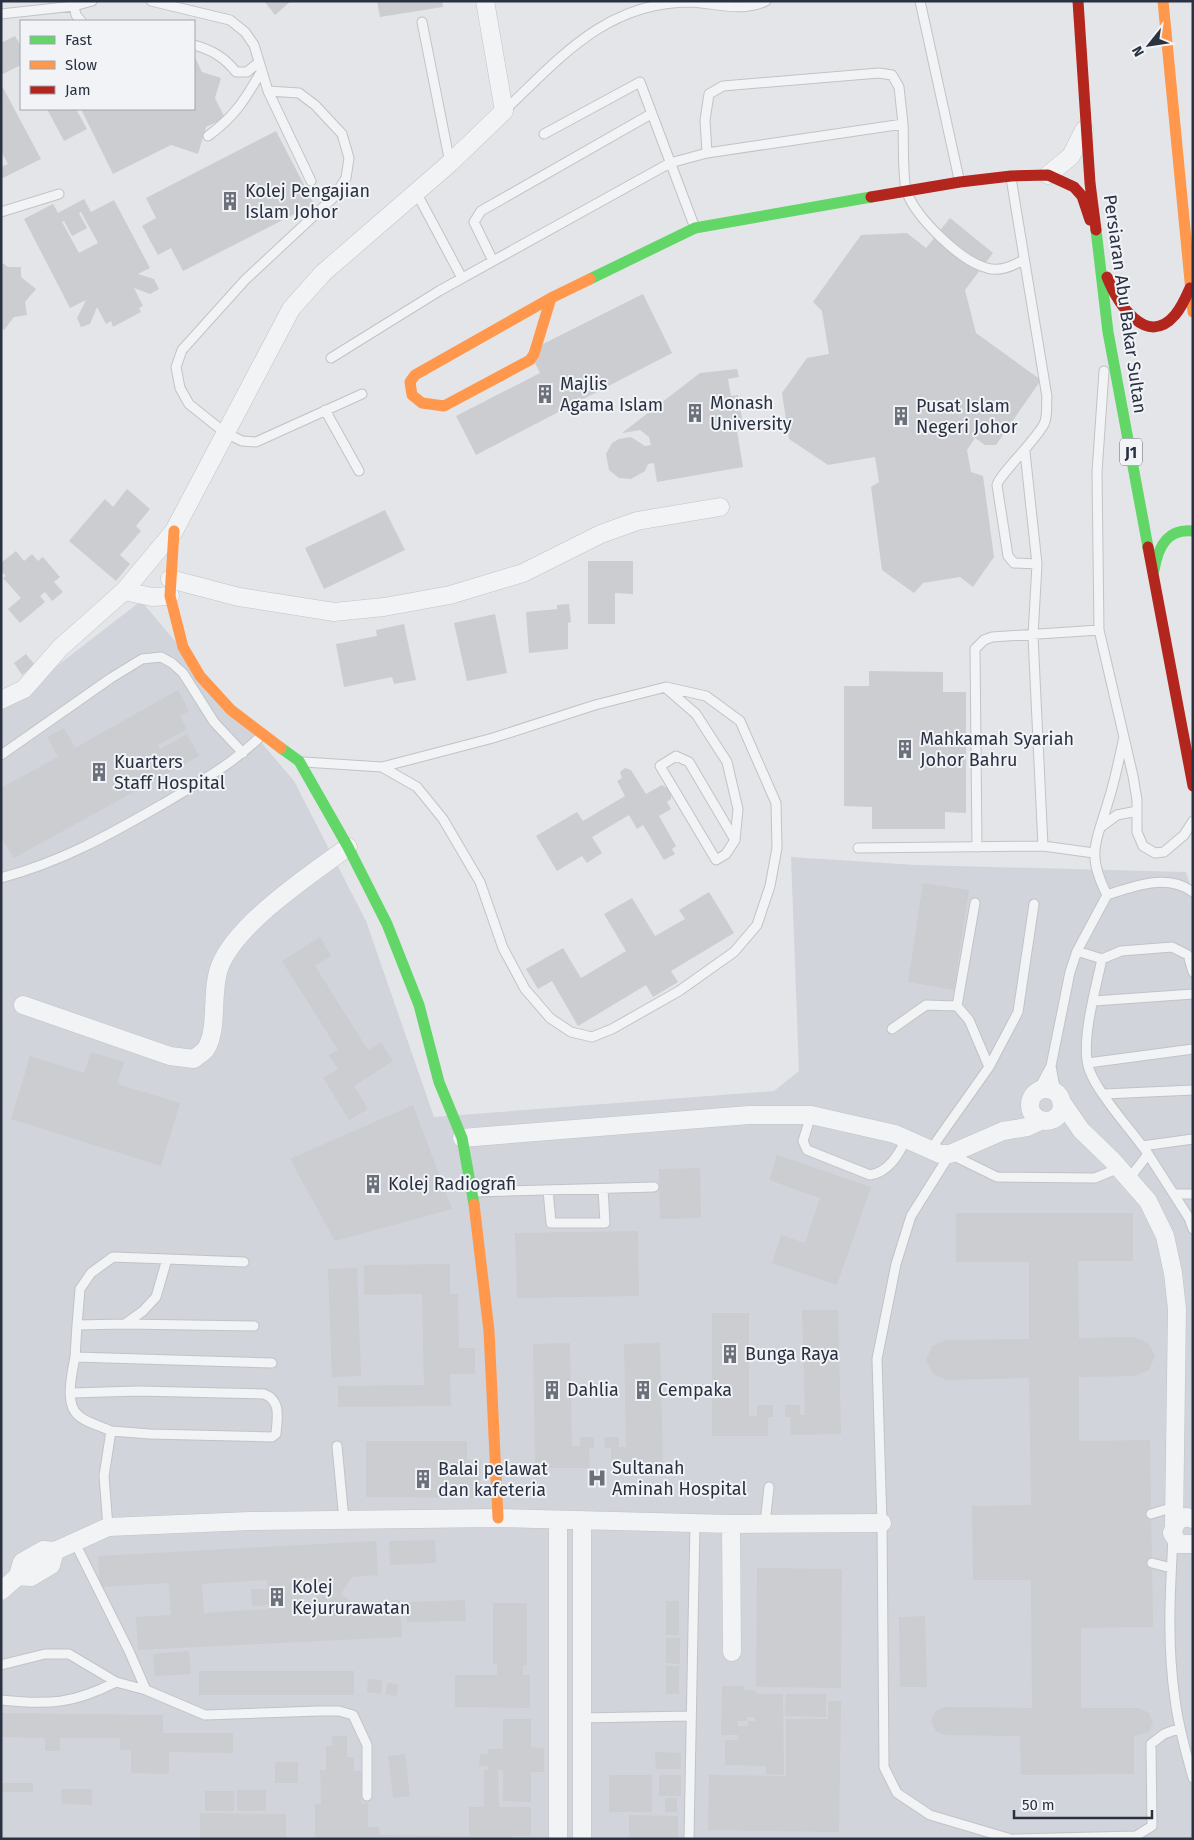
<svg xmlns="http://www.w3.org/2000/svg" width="1194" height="1840" font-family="'Fira Sans',sans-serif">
  <rect width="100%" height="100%" fill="#e3e5e8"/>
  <path fill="#d1d4db" d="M141 601 294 781 366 921 434 1117 774 1091 799 1071 791 857 917 865 1186 872 1193 895V1839H1V709Z"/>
  <path fill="#cbcdd0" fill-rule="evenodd" d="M264 1H291L275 15Z
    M377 1H442L443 7 380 17Z
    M15 36 21 46V65L1 75V43Z
    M194 55 202 72 221 78 215 98 225 118 206 127 198 154 171 145 113 174 81 109H194Z
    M1 84 41 159 1 179V167L8 164 1 151Z
    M47 109H76L87 129 64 141Z
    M276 131 314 204 183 271 171 248 158 255 142 226 156 218 146 198Z
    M84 199 91 212 114 200 150 268 138 274 154 279 159 289 150 294 134 288 143 306 139 308 141 312 113 327 111 321 106 324 97 307 90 324 81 327 77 318 86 300 70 308 24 219 53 204 58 213ZM81 212 98 243 79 253 62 222 64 221 72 236 87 228 79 213Z
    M950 218 993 253 965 290 976 333 1041 380 996 445H985L975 438 967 450 971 472 983 476 994 557 973 587 960 577 923 583 914 593 882 570 871 487 879 482 875 457 828 465 789 439 782 393 807 358 829 354 822 311 813 302 861 235 907 233 926 248Z
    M1 262 8 267H21V277L36 289 25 302 27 315 14 317 4 330 1 328Z
    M643 294 672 353 476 455 456 416 540 373 535 363 543 344Z
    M737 369 739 377 728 379 731 396 738 395 744 430 737 431 743 467 657 482 654 463 648 464 645 471 631 479 619 478 609 470 606 454 612 443 619 439 631 437 645 446 651 445 649 437 640 430 622 433 700 373Z
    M127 489 150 509 136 526 141 531 120 555 130 564 116 581 69 541 105 499 113 507Z
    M385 510 405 550 324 589 305 548Z
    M16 551 24 561 32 554 38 561 43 557 60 577 54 582 63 592 52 601 45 592 40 596 45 602 20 623 8 609 21 598 3 578 6 576 1 571V563Z
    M588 561H633V594L615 593V624H588Z
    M569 604 571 622 568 623V649L529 653 526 612 557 609V605Z
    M495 614 507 673 467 681 454 623Z
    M404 624 416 680 394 684 392 677 344 687 336 644 377 636 376 630Z
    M26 654 35 665 22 675 14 663Z
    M869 671 943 672V692H966V813L945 812V829H872V807L844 806V686H869Z
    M178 690 189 711 180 716 187 729 158 745 160 749 187 734 199 756 14 858 1 838V788L58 757 47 737 64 728 75 748Z
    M625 768 631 770 646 794 662 785 671 790V799L667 802 671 809 659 816 676 846 672 849 675 854 664 860 643 825 637 829 629 815 592 837 602 853 587 863 582 856 557 871 536 836 577 812 583 821 625 796 617 781 622 778 620 772Z
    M923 883 969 890 954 990 908 982Z
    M709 892 734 933 671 971 678 982 653 997 646 985 578 1026 552 981 538 989 526 969 563 948 581 978 626 951 604 914 632 898 655 936 685 919 679 910Z
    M320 937 331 956 315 966 368 1050 381 1042 393 1061 354 1086 368 1109 349 1120 323 1078 338 1069 329 1055 338 1050 282 961Z
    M91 1052 124 1062 117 1084 180 1103 161 1166 11 1119 30 1056 84 1073Z
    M413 1105 452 1209 335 1241 290 1159Z
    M777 1155 871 1187 837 1285 772 1263 781 1235 805 1243 820 1198 769 1180Z
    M700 1168 701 1218 660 1219 659 1169Z
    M956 1213H1133V1261H1078L1079 1338 1134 1337 1148 1343 1155 1356 1149 1370 1135 1376 1079 1377V1441L1150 1440 1153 1627 1081 1628V1708H1139L1149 1713 1153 1722 1149 1732 1134 1736V1774L1021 1775 1020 1736 945 1735 936 1731 931 1721 935 1711 945 1707 1032 1708 1031 1580H973L972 1506 1031 1505 1029 1378 947 1380 933 1374 926 1360 932 1346 946 1340 1029 1339V1262H956Z
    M638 1231 639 1296 517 1298 515 1233Z
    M450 1264V1294H458L459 1348H475V1374H450L451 1406 338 1407V1386L424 1385 422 1294 364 1295V1265Z
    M357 1268 361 1376 332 1377 328 1269Z
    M802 1310H838L841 1434 791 1435 790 1417H785V1405H800V1415H805Z
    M712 1313H749V1416H757V1405H773V1417H768V1436H712Z
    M570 1343 572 1446H580V1437H594V1448H589L590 1468H535L533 1344Z
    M660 1343 663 1467 611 1468V1448H605L604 1437H619V1447H626L624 1344Z
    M366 1441H467V1460L481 1459 480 1498 366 1497Z
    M435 1540 436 1563 390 1565 389 1541Z
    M376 1541 378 1575 352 1577 341 1594 353 1603 400 1600 402 1637 138 1650 136 1617 171 1615 169 1583 100 1587 98 1556ZM315 1578 317 1606 303 1607 302 1579ZM267 1580 268 1589H251L252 1606 269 1605V1609L204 1613 202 1584Z
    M757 1568 842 1569 841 1688 756 1687Z
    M465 1600 466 1621 407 1622 406 1602Z
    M666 1601H679V1635H666Z
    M493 1603H527V1665H523V1675H530V1708L455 1707V1675H497V1664H493Z
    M925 1616 927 1687H900L899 1617Z
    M666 1638H680V1664L666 1663Z
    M189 1651 191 1674 155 1676 153 1654Z
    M666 1666H679V1694H666Z
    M199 1671H354V1695H199Z
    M368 1679 382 1680 381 1694 367 1692Z
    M387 1683 398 1684 397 1696 386 1694Z
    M722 1686H744V1690L756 1691V1694H783L784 1775 766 1774V1766L725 1765V1740H738V1735H721ZM747 1717H755V1721H748V1726H738V1721H747Z
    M786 1694H826V1717L785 1716Z
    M828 1701H841L839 1832 708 1830 709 1775 786 1776V1719H828Z
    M1 1713 163 1715V1733H233V1753L169 1752V1774L131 1773V1750H120V1738H60V1751H45V1738L1 1737Z
    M503 1719H531V1747L544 1748V1772H531V1802L503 1801V1770H498L499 1807H531V1836H513V1839H315V1804H321L320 1770H326V1746H332V1736H347V1757H354V1771H362L361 1804 368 1803V1827H379L380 1835 469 1836V1807H484V1770H488V1766H479L480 1754H488V1749H503Z
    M655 1752 681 1753V1769H656Z
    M405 1754 410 1796 393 1798 388 1756Z
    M275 1762H298V1783H275Z
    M609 1775H652V1812H609Z
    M659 1775H681V1796H659Z
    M1 1783H33V1792H1Z
    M61 1789H92V1805L62 1804Z
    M237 1790H266V1811H237Z
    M205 1791H234V1811H205Z
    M665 1798H677V1812H665Z
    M200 1813 286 1814V1839H200Z
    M629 1815 678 1816V1839H629Z"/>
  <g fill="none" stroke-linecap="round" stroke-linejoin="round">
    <g stroke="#c1c3c6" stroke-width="11">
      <path id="lane" d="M151 1 230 20 245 32 254 45 268 91 311 181
        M920 1 959 179
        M74 6 76 15 81 21
        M1 14 74 6 92 1
        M422 22 450 163
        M194 45C212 50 224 57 236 72H247L259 62
        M268 91 299 93 315 105 342 134 349 158 346 178 334 197 245 280 182 350 176 367 180 388 189 404 224 432 242 441 256 442 362 394
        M504 111C560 58 606 2 690 2 716 3 741 13 766 1
        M903 124C904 140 902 180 907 193 917 218 960 261 987 268 999 272 1013 266 1023 260
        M544 134 640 82 695 228
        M208 136C235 116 244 101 261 72
        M1011 178 1047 397C1046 405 1048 417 1044 424 1036 440 999 475 997 485L1008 556 1014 563 1037 564
        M416 192 462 278
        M1 212 59 194
        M493 261 474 222 481 211 651 114
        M331 358 439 291 670 163 707 153 903 124 899 87 892 75 879 73 723 86 709 94 705 120 707 153
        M1104 371 1097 472 1099 630 1133 776 1137 800V832L1143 846 1155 853 1164 852 1184 835 1193 821
        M325 410 359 471
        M1025 452 1037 564 1033 636 1043 846
        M666 688 696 714 727 762 738 809 735 840 726 854 716 860 660 766 676 756 689 762 735 840
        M1 755 111 678 142 659 161 657 172 663 183 673 214 722 243 753
        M304 762 382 767 493 738 595 705 666 687 706 696 740 721 776 803 777 848 770 886 757 925 734 952 679 991 612 1029 592 1037 571 1032 550 1018 525 989 503 948 480 882 443 819 417 787 382 767
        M1102 826 1117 815 1137 811
        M977 847 975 649 984 640 992 637 1099 630
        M858 848 1043 846 1094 853
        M1 878C63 861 107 836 161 805 197 784 233 764 262 735
        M1107 895C1086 853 1096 844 1108 802 1115 781 1119 759 1124 737
        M1077 951 1102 959 1121 951 1172 947 1188 955 1193 972
        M1102 959C1096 987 1080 1043 1089 1069 1097 1093 1133 1132 1148 1154L1129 1179
        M1094 1001 1193 994
        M957 1006 975 903
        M892 1029 926 1005 957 1006 969 1020 989 1067
        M1088 1063 1193 1049
        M1051 1066 1056 1093
        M1037 1092 1051 1066 1070 972 1077 951 1107 895C1134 886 1167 873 1193 892
        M1104 1094 1193 1090
        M811 1115 803 1141 807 1150 870 1175C889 1172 899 1154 906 1139
        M1142 1146 1193 1139
        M931 1149 989 1067 1018 1012 1034 904
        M1148 1154 1189 1218 1193 1229
        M548 1190 551 1223H605L603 1189
        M475 1192 654 1187
        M1174 1194H1193
        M125 1324 254 1326
        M77 1325 80 1289 91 1273 113 1257 167 1259
        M75 1357 77 1325 125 1324 143 1311 156 1297 167 1259 244 1262
        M71 1393 139 1391 264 1394C282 1401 277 1418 276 1434L272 1437 150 1434 111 1431 104 1476 108 1527
        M111 1431C101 1426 87 1423 79 1416 64 1405 72 1373 75 1357L272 1363
        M337 1446 344 1520
        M1151 1514 1174 1507
        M765 1523 769 1487
        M1173 1538C1170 1592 1167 1646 1175 1699 1178 1726 1186 1752 1193 1778
        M75 1543 129 1651 146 1690 205 1715 319 1711H339L353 1715 367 1745V1796
        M1152 1563 1171 1568
        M1 1665 45 1654H69L116 1682 146 1690
        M1 1700C49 1705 73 1704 116 1682
        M581 1718 691 1716
        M689 1839 695 1523
        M1011 1839 930 1815 897 1793 884 1767 882 1523 877 1359 896 1264 911 1216 950 1154 997 1177 1095 1178 1119 1168
        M1015 1839 1136 1836 1152 1826 1151 1744 1164 1734 1180 1728"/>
    </g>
    <g stroke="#c1c3c6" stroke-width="19">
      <path id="street" d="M1048 175 1071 156 1084 130
        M170 579 239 597 334 612 384 607 450 595 523 573 601 534 637 521 720 507
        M124 591 152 597 170 596
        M1 700 24 689 60 648 124 591 174 531 291 309 323 273 450 163 504 111 485 1
        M23 1005 170 1056 194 1059C197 1056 203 1053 206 1049 219 1028 210 991 220 966 237 923 311 874 348 847
        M1030 1105a16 16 0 1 1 32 0a16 16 0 1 1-32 0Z
        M1061 1101 1081 1130 1112 1160 1148 1201 1165 1236 1173 1273 1177 1309 1174 1524
        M462 1138 749 1115H811L895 1134 940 1154H950L1003 1131 1027 1127 1042 1120
        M1193 1519 1186 1517 1177 1521 1172 1533 1179 1544H1193
        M558 1520V1839
        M731 1524 732 1652
        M18 1576 31 1577 51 1565 55 1551
        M1 1591 18 1576 22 1562 43 1550 55 1551 108 1527 250 1521 498 1518 731 1524 882 1523
        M582 1839V1520"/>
    </g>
    <use href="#lane" stroke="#f2f3f5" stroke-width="9"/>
    <use href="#street" stroke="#f2f3f5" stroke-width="18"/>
    <path stroke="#63d668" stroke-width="11" d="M1096 230 1108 332 1148 547
      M590 279 695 228 871 197
      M1154 570C1158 547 1167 528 1193 531
      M281 748 299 761 348 847 387 924 419 1005 439 1082 462 1138 474 1204"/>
    <path stroke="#ff974d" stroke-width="11" d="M1163 1 1193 312
      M551 298 534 354 530 360 444 406 422 403 412 395 410 382 415 375 551 298 590 279
      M174 531 170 596 183 647 200 676 231 710 281 748
      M474 1204 489 1331 498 1518"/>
    <path stroke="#b3261e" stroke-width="11" d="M1078 1 1090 183 1096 230
      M871 197 960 182 1011 176 1048 175 1074 187 1082 196 1090 220
      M1107 277C1117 302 1146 349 1175 315 1182 307 1186 297 1190 288
      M1148 547 1193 786"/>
  </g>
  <defs>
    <g id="building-bare" transform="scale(1.5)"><path d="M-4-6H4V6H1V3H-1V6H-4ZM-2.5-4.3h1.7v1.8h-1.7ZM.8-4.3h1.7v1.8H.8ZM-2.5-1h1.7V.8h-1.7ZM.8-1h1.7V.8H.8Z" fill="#6b707b" stroke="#f1f3f7" stroke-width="2.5" paint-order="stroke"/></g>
    <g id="hospital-bare" transform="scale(1.5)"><path d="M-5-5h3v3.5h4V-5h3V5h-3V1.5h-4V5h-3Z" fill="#6b707b" stroke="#f1f3f7" stroke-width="2.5" paint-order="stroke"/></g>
  </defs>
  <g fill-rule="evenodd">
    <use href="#building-bare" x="230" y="201"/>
    <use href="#building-bare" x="545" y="394"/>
    <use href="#building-bare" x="695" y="413"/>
    <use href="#building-bare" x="901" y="416"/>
    <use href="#building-bare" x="905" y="749"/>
    <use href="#building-bare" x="99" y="772"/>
    <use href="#building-bare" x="373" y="1184"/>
    <use href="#building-bare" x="730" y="1354"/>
    <use href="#building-bare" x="552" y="1390"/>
    <use href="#building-bare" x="643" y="1390"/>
    <use href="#hospital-bare" x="597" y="1478"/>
    <use href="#building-bare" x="423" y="1479"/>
    <use href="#building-bare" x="277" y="1597"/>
  </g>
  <g text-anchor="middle" stroke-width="4" stroke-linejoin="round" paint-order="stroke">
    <rect fill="#f1f3f7" stroke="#666b78" stroke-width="1" x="1120" y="438.5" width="22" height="27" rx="4"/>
    <g font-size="16" font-weight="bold" fill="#2a3141">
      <text x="1131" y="458">J1</text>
    </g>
    <g font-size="18" fill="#2a3141" stroke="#f1f3f7" text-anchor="start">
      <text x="245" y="197">Kolej Pengajian<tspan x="245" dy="21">Islam Johor</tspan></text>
      <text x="560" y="390">Majlis<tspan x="560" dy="21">Agama Islam</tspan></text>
      <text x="710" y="409">Monash<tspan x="710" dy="21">University</tspan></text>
      <text x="916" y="412">Pusat Islam<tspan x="916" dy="21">Negeri Johor</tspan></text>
      <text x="920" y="745">Mahkamah Syariah<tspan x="920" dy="21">Johor Bahru</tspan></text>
      <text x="114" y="768">Kuarters<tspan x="114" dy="21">Staff Hospital</tspan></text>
      <text x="388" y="1190">Kolej Radiografi</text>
      <text x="745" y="1360">Bunga Raya</text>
      <text x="567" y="1396">Dahlia</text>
      <text x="658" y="1396">Cempaka</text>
      <text x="612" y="1474">Sultanah<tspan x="612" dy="21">Aminah Hospital</tspan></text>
      <text x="438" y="1475">Balai pelawat<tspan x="438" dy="21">dan kafeteria</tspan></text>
      <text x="292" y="1593">Kolej<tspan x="292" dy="21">Kejururawatan</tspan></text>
    </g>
    <g font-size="18" fill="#2a3141" stroke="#f1f3f7">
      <text transform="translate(1125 304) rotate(82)" y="6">Persiaran Abu Bakar Sultan</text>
    </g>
  </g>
  <rect width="1194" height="1840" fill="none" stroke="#2a3141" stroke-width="5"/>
  <rect x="20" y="20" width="175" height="90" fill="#f1f3f7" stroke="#a1a5ae"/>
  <rect x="30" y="36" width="25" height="8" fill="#63d668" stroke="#a1a5ae"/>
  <text x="65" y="45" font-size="15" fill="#2a3141">Fast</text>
  <rect x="30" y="61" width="25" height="8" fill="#ff974d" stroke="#a1a5ae"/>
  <text x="65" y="70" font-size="15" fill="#2a3141">Slow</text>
  <rect x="30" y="86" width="25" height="8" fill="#b3261e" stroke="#a1a5ae"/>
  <text x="65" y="95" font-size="15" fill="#2a3141">Jam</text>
  <g transform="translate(1149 45) rotate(240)" stroke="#f1f3f7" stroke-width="4" paint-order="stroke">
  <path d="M0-4L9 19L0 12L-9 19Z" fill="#2a3141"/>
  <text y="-8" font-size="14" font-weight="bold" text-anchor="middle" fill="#2a3141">N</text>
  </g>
  <path d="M1014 1810v8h138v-8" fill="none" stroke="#2a3141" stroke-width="2.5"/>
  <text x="1022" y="1810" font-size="15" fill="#2a3141" stroke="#f1f3f7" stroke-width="4" paint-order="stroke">50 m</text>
</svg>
